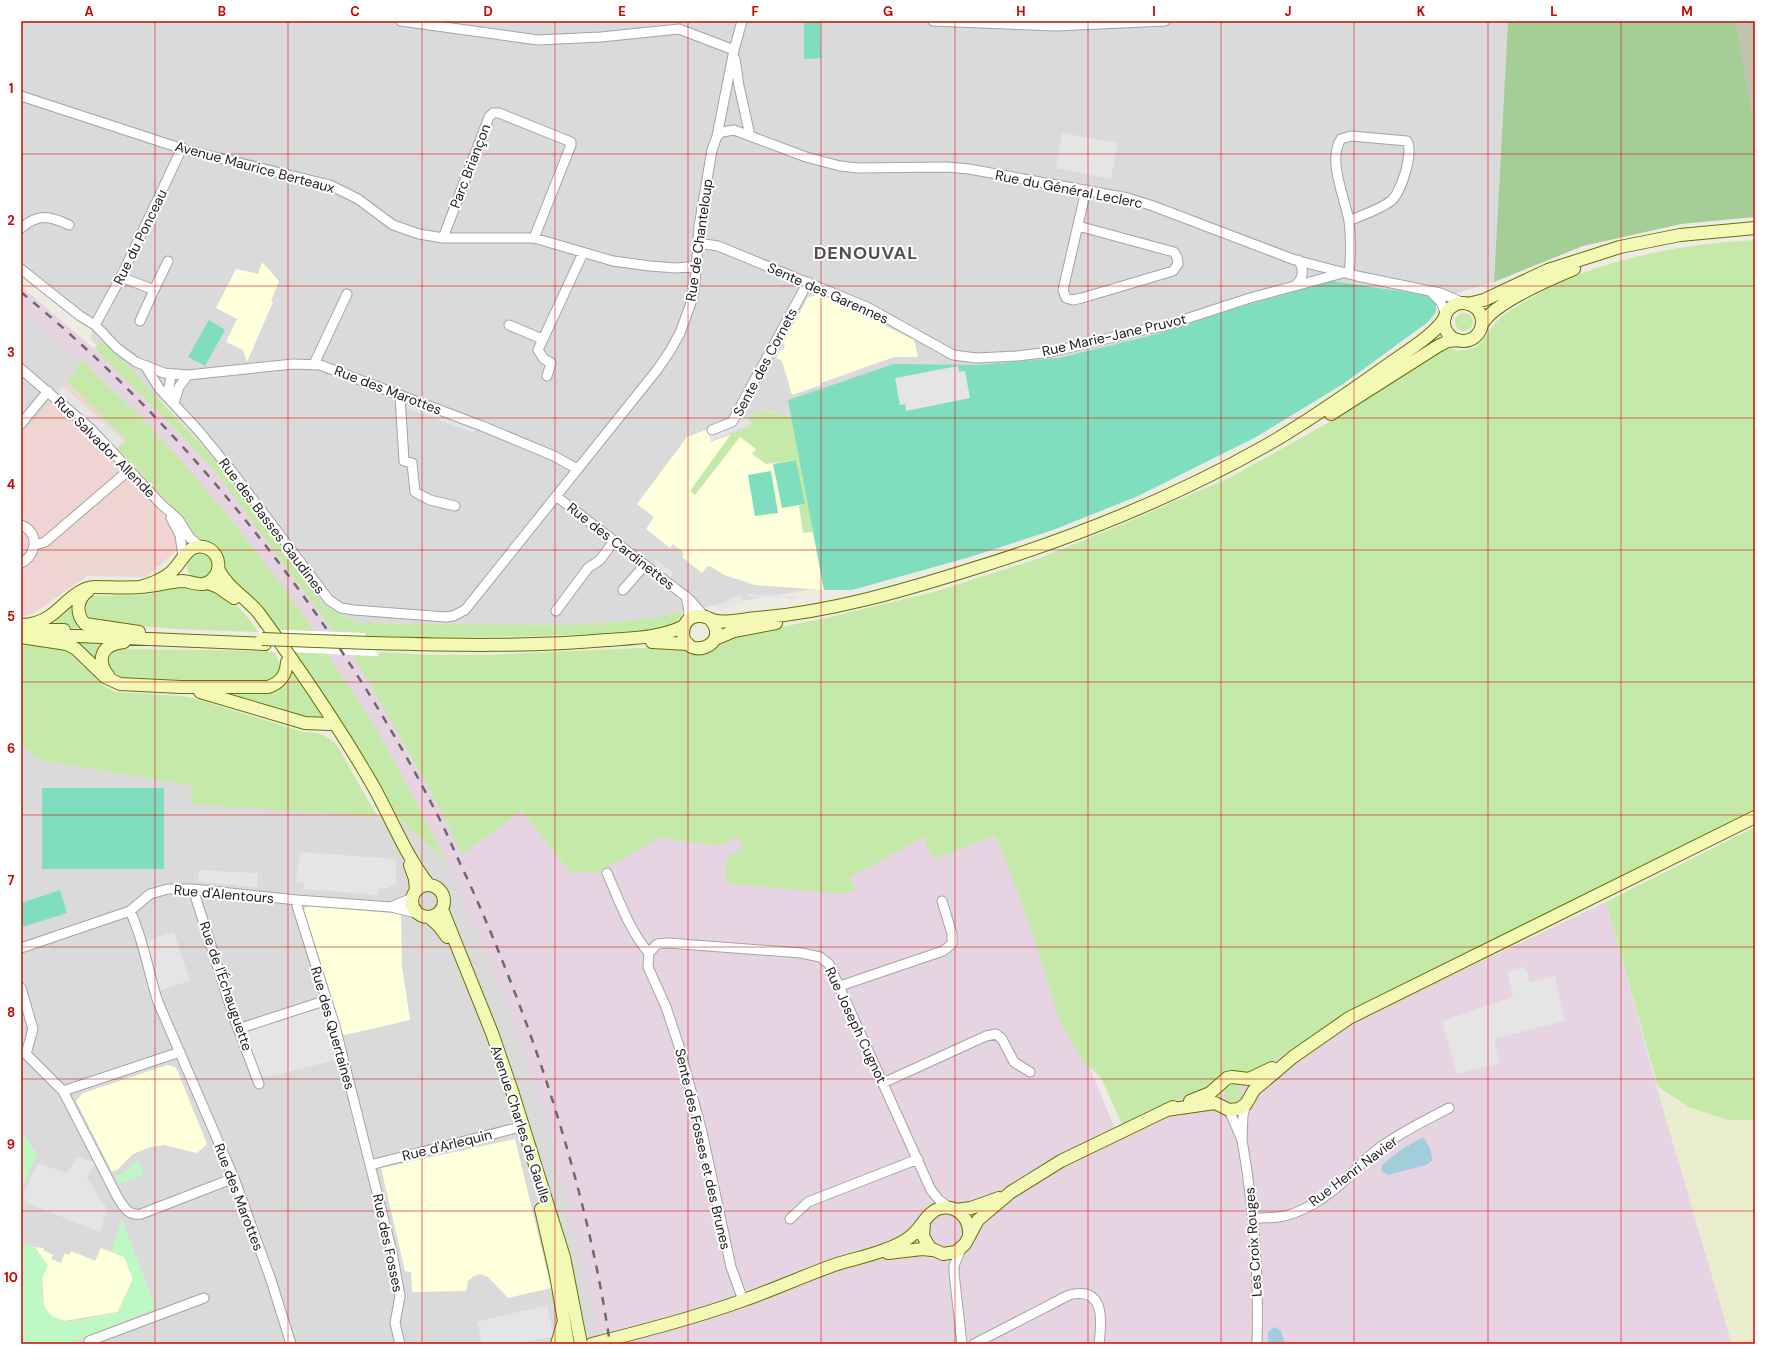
<svg xmlns="http://www.w3.org/2000/svg" width="1776" height="1365" font-family="'DM Sans',sans-serif">
  <rect width="100%" height="100%" fill="#eeebe2"/>
  <path fill="#dbdada" d="M21 21H1508L1494 282 1437 299 888 576 682 611 649 619 576 625 359 623 324 606 234 480 166 405 90 339 92 334 90 327 21 276Z
    M21 311 82 360 75 369 78 371 21 436Z
    M21 744 40 760 191 785 192 804 396 816 446 861 484 948 521 1043 552 1139 579 1245 597 1330 598 1344H21Z"/>
  <path fill="#efd4d1" d="M67 382 127 441 118 450 172 506 183 518 194 535 146 577 87 576 34 613 21 617V436Z"/>
  <path fill="#e7d4e3" d="M21 286 107 360 192 447 218 475 243 508 334 632 315 631 230 518 143 419 82 360 21 311Z
    M327 653 352 655 387 711 435 797 522 811 570 872 659 838 720 846 736 837 744 846 849 877 926 836 934 859 994 836 999 844 1114 1127 1425 988 1606 902 1658 1091 1732 1344H598L597 1330 579 1245 552 1139 521 1043 484 948 446 861 408 786 373 723Z"/>
  <path fill="#feffdb" d="M262 262 279 281 271 301 273 302 247 362 243 350 226 342 237 319 216 308 236 269 258 274Z
    M822 294 914 340 918 357H894L821 383V385L792 395 782 361 776 358 780 350H783L785 345 783 344 808 297Z
    M763 411 792 417 824 590 755 585 724 575 710 566 707 567 702 573 682 557 684 553 673 544 670 548 646 529 654 517 637 504 687 437 708 429 711 442 752 426 750 415Z
    M310 906 401 914 402 966 410 1020 345 1035 342 1034 339 1029 303 913 305 908Z
    M167 1065 175 1067 177 1070 207 1144 197 1153 164 1145 151 1147 133 1154 117 1170 112 1172 76 1101 83 1093Z
    M515 1139 551 1288 508 1298 488 1277 480 1274 474 1276 468 1281 466 1291 412 1292 411 1272 405 1271 381 1168Z
    M35 1247 44 1248 43 1250 53 1255 51 1259 61 1263 65 1253 69 1255 71 1251 95 1261 101 1248 124 1257 133 1279 118 1312 64 1321 51 1316 44 1306 42 1277Z"/>
  <path fill="#c2c3ae" d="M1735 21H1755V132L1742 69Z"/>
  <path fill="#eaedcd" d="M1658 1091 1691 1108 1729 1120H1755V1344H1732Z"/>
  <path fill="#c5e9a8" d="M1755 240V817L1349 1018 1255 1071 1248 1073 1232 1071 1204 1089 1169 1103 1124 1129 1101 1077 1084 1063 1060 1022 1036 944 1020 898 999 844 994 836 934 859 925 844 926 836 850 877 854 890 844 894 725 883 727 858 744 846 736 837 720 846 659 838 600 872H570L522 811 462 854C429 785 392 720 352 655L378 656 380 652 432 655H485L663 647 711 651 728 638 826 618 934 592 1043 557 1121 525 1233 476 1324 425 1443 351 1451 348 1457 351C1462 350 1472 349 1477 346 1485 340 1490 329 1496 322 1505 313 1520 304 1531 298 1596 259 1680 244 1755 240Z
    M1455 322a9 9 0 1 1 18 0a9 9 0 1 1-18 0Z
    M104 340 234 480 324 606 359 623 576 625 649 619 682 611C681 619 676 623 669 626 657 630 645 630 633 631 611 633 590 634 569 635 501 637 434 639 365 636V633L334 632 218 475 172 426 94 348Z
    M82 360C102 380 123 399 143 419 206 485 262 557 315 631L276 630 228 574 222 556 217 547 194 535 183 518 172 506 118 449 127 441 67 382 77 371 75 369Z
    M763 411 792 417 813 532 803 533 799 505 804 504 796 460 766 464 752 454 756 449 740 437 695 495 690 491 731 434 752 426 750 415Z
    M187 566a13 13 0 1 1 26 0a13 13 0 1 1-26 0Z
    M179 587C183 587 186 590 191 590 196 589 203 587 209 589 230 596 247 614 258 632L175 629 97 622C84 615 82 605 93 596L145 595Z
    M72 602 83 628 40 626Z
    M68 642 106 643 99 665Z
    M21 644 58 648 67 651 104 686 115 692 181 696 193 698 303 732C319 733 323 733 336 744L377 816 192 804 191 785 40 760 21 744Z
    M119 649 266 651 275 653 281 667C274 685 267 682 250 683L121 677C111 673 109 668 107 659L112 651Z
    M293 652 327 653 373 723 408 786 446 861 396 816 334 713Z
    M290 667 324 720 315 721 212 690 266 692Z
    M1755 827V1120H1729L1691 1108 1658 1087 1606 902Z
    M1224 1093a9 9 0 1 1 18 0a9 9 0 1 1-18 0Z"/>
  <path fill="#a5ce97" d="M1508 21H1735L1755 132V217L1681 224 1583 246 1494 282Z"/>
  <path fill="#bef9c5" d="M21 1130 37 1154 21 1189Z
    M138 1160 144 1174 118 1184 115 1177 124 1173Z
    M122 1220 156 1308 68 1344H21V1243L35 1247 48 1266C41 1278 40 1284 42 1298 44 1309 52 1319 64 1321 76 1323 105 1314 118 1312L133 1279 124 1257 111 1251Z"/>
  <path fill="#7fdebd" d="M804 22H820L821 58 804 59Z
    M1332 281 1425 295 1432 298 1436 304V312L1428 322 1343 384 1256 437 1138 496 1053 530 970 557 852 590H824L788 400 894 364 977 365 1059 358 1161 333 1243 306Z
    M209 320 225 330 205 366 188 357Z
    M796 460 805 504 782 508 773 464Z
    M771 471 778 513 755 516 748 475Z
    M42 788H164V869H42Z
    M60 890 67 913 22 927 21 903Z"/>
  <path fill="#e5e5e5" d="M1062 133 1118 143 1111 179 1056 168Z
    M958 366 959 372 965 371 970 398 906 411 905 404 900 405 895 378Z
    M63 386 124 441 116 449 58 391Z
    M408 402 476 428 474 433 407 408Z
    M747 416 750 424 711 441 709 430Z
    M655 559 672 572V580L655 567Z
    M740 594 743 601 719 612 716 606Z
    M747 594 799 596 796 599 749 597Z
    M300 852 396 859V885L389 886 388 889 379 888 377 895 304 889V883L296 882Z
    M199 870 258 873 257 887 198 882Z
    M174 932 190 981 158 991 145 941Z
    M1525 967 1530 982 1555 976 1564 1021 1494 1039 1499 1063 1457 1074 1442 1021 1513 997 1507 972Z
    M322 999 339 1059 263 1078 259 1073 241 1025Z
    M77 1157 95 1163 87 1178 107 1209 100 1232 27 1203 23 1195 38 1163 67 1173Z
    M547 1305 553 1336 517 1344H482L477 1322Z"/>
  <path fill="#a2cddc" d="M1423 1137C1429 1145 1432 1151 1432 1161L1426 1165 1388 1175 1382 1171 1381 1168 1383 1164 1402 1149Z
    M1274 1327 1281 1330 1285 1344H1268V1332Z"/>
  <path fill="#fff" d="M257 629 365 633V636L378 656 269 651Z"/>
  <g fill="none" stroke-linecap="round" stroke-linejoin="round">
    <g stroke="#a4a4a4" stroke-width="11">
      <path id="street" d="M401 21 538 40 601 37 679 29 734 50
        M933 21 1056 26 1165 21
        M735 59 739 86 749 131 747 134
        M21 96 186 150 330 185 358 199 393 225 419 234 443 238H534L613 261 650 266 676 268 697 266
        M717 136 722 132 734 130 806 157 840 166 858 168 946 167 969 169 1128 198 1153 206 1295 260 1357 276 1440 293 1464 303
        M1349 221C1362 215 1379 210 1391 201 1401 193 1414 152 1407 141L1351 136 1341 139C1327 160 1345 198 1349 221 1351 236 1351 259 1349 274
        M1078 226 1174 252 1177 257 1178 264 1173 271 1082 298 1073 300 1066 298 1063 290 1086 190
        M21 228C39 213 50 216 69 225
        M443 238 489 117 493 113H499L571 142V145L534 238
        M698 243 718 246 867 307 953 355 976 358 1017 356 1051 352 1147 329 1164 326 1250 298 1343 273
        M21 269 80 316 95 325 117 348 136 362 164 373 188 375 293 364 320 365 482 426 554 456 577 469
        M121 277 154 290 168 261
        M1296 285C1303 278 1305 269 1298 260
        M1431 292 1441 302 1446 315
        M140 321 154 290
        M95 325 121 277 182 148
        M509 325 542 339
        M314 364 347 294
        M146 367 159 388 198 430 230 469 329 600 341 608 354 610 446 617 453 616 465 610 657 370 670 351 680 333 692 300 695 285 699 226 712 150 717 136 734 50 742 21
        M21 369 92 430 161 504 178 519 190 538 201 547
        M171 374 169 389 175 399
        M547 376 551 363 544 359 538 350 583 253
        M400 396 404 461 412 463 415 492 430 500 455 506
        M175 400 179 387 188 375
        M21 424 48 391
        M712 430 732 422 808 282
        M556 496 689 599 704 616
        M171 518 180 535 183 557
        M21 525C40 532 37 555 21 563
        M35 545 45 542 129 470
        M623 590 645 565
        M686 596 689 611 688 620
        M556 611 588 568 600 560 614 541
        M607 873C619 900 629 930 649 953
        M193 889 233 1015 259 1084
        M297 900V906L335 1026 392 1252 400 1296 395 1323 400 1344
        M391 907 412 898
        M130 911C144 940 148 972 158 1002L234 1178 271 1280 291 1344
        M21 948 130 911 150 894 168 889H193L297 900 391 907 416 913
        M649 953 657 944 668 943 801 953 820 957 829 964 931 1190 939 1200 950 1208
        M649 953 648 967 666 1007 679 1046 702 1132 731 1267 743 1300
        M840 986 943 951 952 944V934L942 901
        M21 988 33 1029 26 1054
        M238 1029 327 1000
        M26 1054 63 1091 118 1198C124 1207 128 1216 141 1214L234 1178
        M883 1083 986 1036 996 1034 1002 1039 1014 1062 1030 1072
        M63 1091 180 1052
        M1229 1110 1242 1140 1243 1115 1246 1104
        M1242 1140C1254 1207 1259 1276 1257 1344
        M370 1165 524 1126
        M1253 1218C1261 1218 1270 1218 1278 1217 1300 1215 1328 1196 1344 1181 1357 1168 1367 1157 1382 1146 1403 1131 1426 1120 1449 1108
        M790 1219 808 1202 918 1159
        M961 1249 954 1266V1273L962 1344
        M91 1344 89 1341 204 1298
        M974 1344 1069 1295C1105 1286 1102 1320 1099 1344"/>
    </g>
    <g stroke="#637304" stroke-width="14">
      <path id="secondary" d="M1444 322a19 19 0 1 1 38 0a19 19 0 1 1-38 0Z
        M1468 304 1484 300 1548 270 1620 247 1680 235 1755 228
        M1482 324C1495 302 1550 279 1574 269
        M1331 414 1438 346 1448 341 1458 340
        M218 569C227 587 245 597 258 612 299 668 338 725 372 784 391 817 405 855 429 885
        M208 583 218 587 234 598
        M88 591C77 599 75 613 85 624L139 632
        M711 620C731 646 686 661 683 634 683 629 684 625 687 621 690 618 695 616 699 616 706 615 710 620 716 621 729 623 744 619 757 618 830 612 902 591 972 569 1073 538 1175 497 1267 445 1307 422 1344 396 1382 369 1399 356 1436 335 1445 317
        M21 625C31 625 41 622 50 616 63 607 78 587 95 587 110 587 125 588 140 587 154 586 168 582 182 581 189 581 196 585 203 584 209 583 214 579 217 573 219 568 219 561 216 556 213 551 209 548 204 547 186 543 182 564 170 573 162 580 151 584 140 587
        M26 629 64 630
        M54 635 265 644
        M21 637 67 644 76 649 105 677 120 684 181 687H268C281 683 286 675 287 662
        M715 639 734 631 776 623
        M652 642 688 644
        M370 643C450 645 528 647 607 640 632 638 661 638 684 626
        M109 677C95 659 102 644 124 642
        M200 692 305 723 330 724
        M410 865 415 879 416 890
        M412 901a16 16 0 1 1 32 0a16 16 0 1 1-32 0Z
        M442 909 492 1033 513 1094 564 1257 581 1344
        M429 917 439 926 447 937
        M1190 1101 1210 1093 1227 1078 1232 1077 1249 1079 1272 1068
        M1166 1110 1215 1103 1229 1110 1239 1109 1246 1104 1254 1090 1293 1057 1349 1018 1755 817
        M541 1209 556 1275 568 1344
        M956 1210 971 1208 999 1198
        M924 1222 923 1236 930 1248 943 1254 956 1252 965 1244 978 1220 1011 1192 1061 1161 1173 1107
        M888 1253 922 1249 932 1250
        M557 1344 563 1324
        M592 1344C643 1331 694 1318 744 1300 775 1289 806 1275 837 1264 853 1259 869 1256 884 1250 893 1247 903 1243 911 1236 922 1228 927 1211 941 1208 958 1205 970 1219 969 1235"/>
    </g>
    <use href="#street" stroke="#fff" stroke-width="9"/>
    <use href="#secondary" stroke="#f3f9b5" stroke-width="12"/>
    <path stroke="#6b6b6b" stroke-width="2.5" stroke-dasharray="8 8" stroke-linecap="butt" d="M21 292C191 432 338 620 438 816 449 837 457 858 467 878 497 944 523 1011 546 1080 574 1166 597 1254 610 1344"/>
    <g stroke="#637304" stroke-width="14" stroke-linecap="butt">
      <path id="secondary-bridge" d="M262 639 370 643"/>
    </g>
    <use href="#secondary-bridge" stroke="#f3f9b5" stroke-width="12"/>
  </g>
  <path fill="none" stroke="#ca0800" stroke-width="1" stroke-opacity="0.55" d="M155 21V1344M288 21V1344M422 21V1344M555 21V1344M688 21V1344M821 21V1344M955 21V1344M1088 21V1344M1221 21V1344M1354 21V1344M1488 21V1344M1621 21V1344M21 154H1755M21 286H1755M21 418H1755M21 550H1755M21 682H1755M21 815H1755M21 947H1755M21 1079H1755M21 1211H1755"/>
  <g text-anchor="middle" stroke-width="4" stroke-linejoin="round" paint-order="stroke">
    <g font-size="14" fill="#1d1d1d" stroke="#fff">
      <text transform="translate(470 166) rotate(-69)" y="5">Parc Briançon</text>
      <text transform="translate(255 167) rotate(15)" y="5">Avenue Maurice Berteaux</text>
      <text transform="translate(1069 189) rotate(11)" y="5">Rue du Général Leclerc</text>
      <text transform="translate(140 237) rotate(-64)" y="5">Rue du Ponceau</text>
      <text transform="translate(699 240) rotate(-82)" y="5">Rue de Chanteloup</text>
      <text transform="translate(828 293) rotate(24)" y="5">Sente des Garennes</text>
      <text transform="translate(1114 335) rotate(-13)" y="5">Rue Marie-Jane Pruvot</text>
      <text transform="translate(765 362) rotate(-62)" y="5">Sente des Cornets</text>
      <text transform="translate(388 390) rotate(21)" y="5">Rue des Marottes</text>
      <text transform="translate(105 447) rotate(45)" y="5">Rue Salvador Allende</text>
      <text transform="translate(272 526) rotate(53)" y="5">Rue des Basses Gaudines</text>
      <text transform="translate(621 546) rotate(38)" y="5">Rue des Cardinettes</text>
      <text transform="translate(224 894) rotate(5)" y="5">Rue d'Alentours</text>
      <text transform="translate(226 986) rotate(71)" y="5">Rue de l'Échauguette</text>
      <text transform="translate(856 1025) rotate(65)" y="5">Rue Joseph Cugnot</text>
      <text transform="translate(333 1028) rotate(74)" y="5">Rue des Quertaines</text>
      <text transform="translate(521 1124) rotate(72)" y="5">Avenue Charles de Gaulle</text>
      <text transform="translate(447 1145) rotate(-14)" y="5">Rue d'Arlequin</text>
      <text transform="translate(703 1149) rotate(77)" y="5">Sente des Fosses et des Brunes</text>
      <text transform="translate(1353 1171) rotate(-37)" y="5">Rue Henri Navier</text>
      <text transform="translate(239 1197) rotate(69)" y="5">Rue des Marottes</text>
      <text transform="translate(1253 1242) rotate(-94)" y="5">Les Croix Rouges</text>
      <text transform="translate(388 1243) rotate(78)" y="5">Rue des Fosses</text>
    </g>
    <g font-size="18" font-weight="bold" letter-spacing="1" fill="#505050" stroke="#fff">
      <text x="866" y="259">DENOUVAL</text>
    </g>
  </g>
  <rect width="1776" height="1365" fill="none" stroke="#ffffff" stroke-width="44"/>
  <rect x="22" y="22" width="1732" height="1321" fill="none" stroke="#ca0800" stroke-width="1.5"/>
  <g font-size="13" text-anchor="middle" font-weight="bold" fill="#ca0800">
    <text x="89" y="16">A</text>
    <text x="222" y="16">B</text>
    <text x="355" y="16">C</text>
    <text x="488" y="16">D</text>
    <text x="622" y="16">E</text>
    <text x="755" y="16">F</text>
    <text x="888" y="16">G</text>
    <text x="1021" y="16">H</text>
    <text x="1154" y="16">I</text>
    <text x="1288" y="16">J</text>
    <text x="1421" y="16">K</text>
    <text x="1554" y="16">L</text>
    <text x="1687" y="16">M</text>
    <text x="11" y="93">1</text>
    <text x="11" y="225">2</text>
    <text x="11" y="357">3</text>
    <text x="11" y="489">4</text>
    <text x="11" y="621">5</text>
    <text x="11" y="753">6</text>
    <text x="11" y="885">7</text>
    <text x="11" y="1017">8</text>
    <text x="11" y="1149">9</text>
    <text x="11" y="1282">10</text>
  </g>
</svg>
